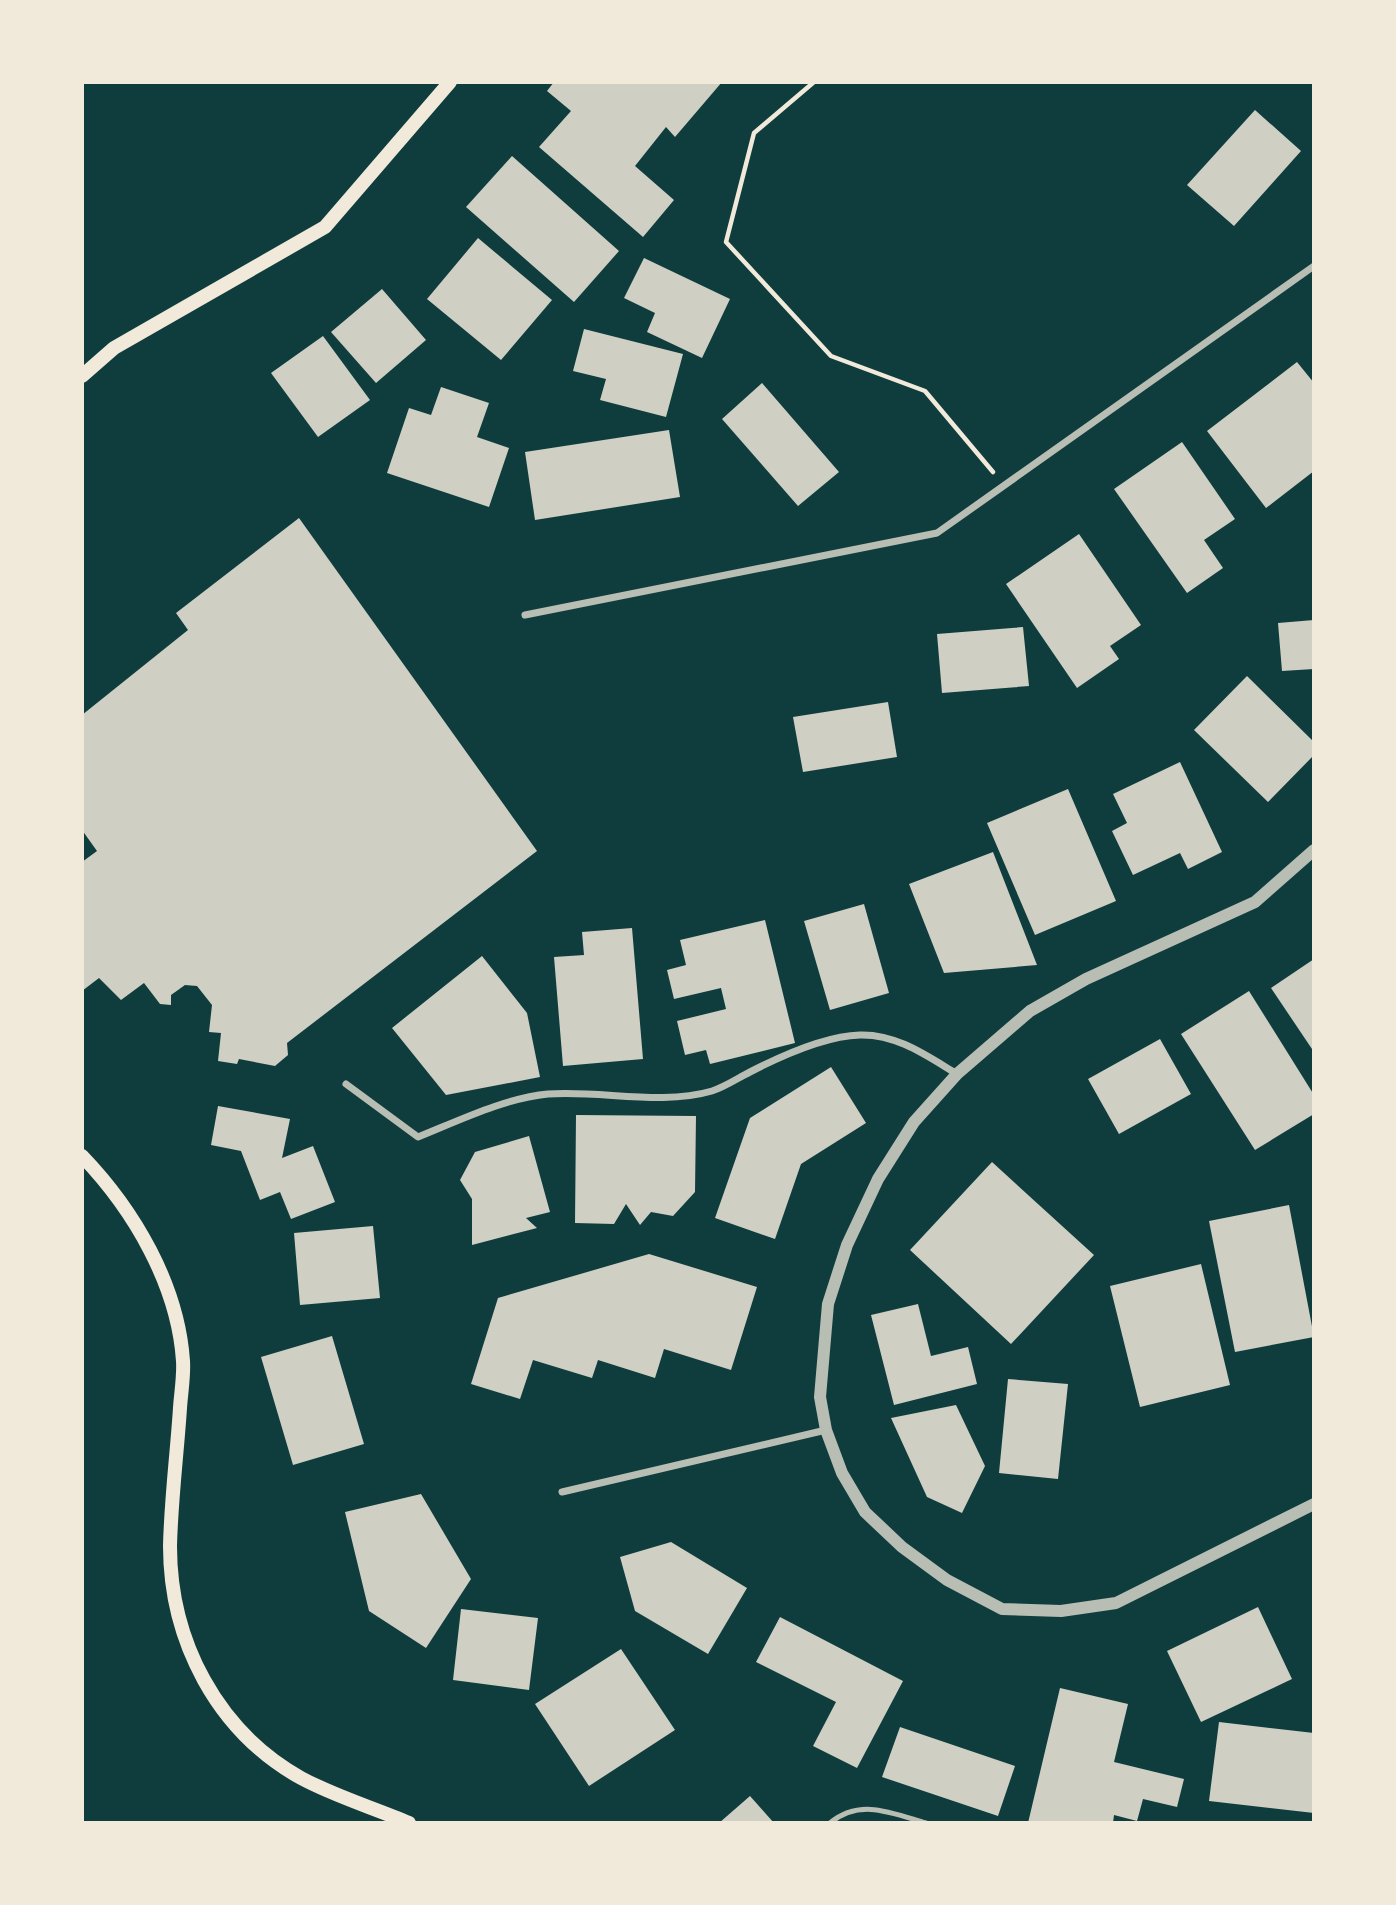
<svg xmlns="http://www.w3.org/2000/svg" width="1396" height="1905" font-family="'Libre Baskerville',serif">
  <rect width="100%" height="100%" fill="#0f3d3e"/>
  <path fill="#cfcfc3" d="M554 82H722L675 137 666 127 635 166 674 200 643 237 539 147 571 111 547 91Z
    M1255 110 1301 151 1234 226 1187 185Z
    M512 156 619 251 574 302 466 207Z
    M478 238 552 300 501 360 427 299Z
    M644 258 730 299 702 358 647 332 655 313 624 298Z
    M382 289 426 340 376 383 331 332Z
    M584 329 683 354 666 417 600 400 606 379 573 371Z
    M323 336 370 400 318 437 271 373Z
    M1297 362 1314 383V471L1266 508 1207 431Z
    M762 383 839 472 798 506 722 419Z
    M441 387 489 403 477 437 509 448 489 507 387 473 409 408 431 415Z
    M669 430 680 497 535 520 525 452Z
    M1182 442 1235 519 1204 540 1223 568 1187 593 1114 489Z
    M299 518 537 851 287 1043 288 1055 275 1066 239 1059 237 1064 218 1061 221 1033 209 1032 212 1005 197 986 185 985 171 995V1005L160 1004 144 983 121 1000 99 978 82 991V862L97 851 82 830V715L188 630 176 613Z
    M1079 534 1141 625 1110 646 1119 659 1077 688 1006 584Z
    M1314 620V669L1282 671 1278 623Z
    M1023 627 1029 686 942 693 937 634Z
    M1247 676 1314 742V755L1268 802 1194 730Z
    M888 702 897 757 803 772 793 717Z
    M1180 762 1222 852 1188 869 1180 853 1133 875 1112 831 1127 823 1113 794Z
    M1068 789 1116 901 1035 935 987 823Z
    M993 852 1037 965 944 973 909 884Z
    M864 904 889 993 830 1010 804 921Z
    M765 920 795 1043 710 1064 706 1050 685 1055 677 1021 726 1009 721 988 674 999 667 970 686 965 680 940Z
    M632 928 643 1059 563 1066 554 957 584 955 582 932Z
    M482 956 527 1013 540 1077 446 1095 392 1028Z
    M1314 959V1052L1271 988Z
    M1249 991 1314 1095V1114L1255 1150 1181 1034Z
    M1160 1039 1191 1094 1119 1134 1088 1079Z
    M831 1067 866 1123 801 1164 775 1239 715 1218 750 1118Z
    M218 1106 290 1119 282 1158 313 1146 335 1202 291 1219 280 1192 260 1200 241 1151 211 1145Z
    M576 1115 696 1116 695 1192 673 1216 651 1212 640 1225 626 1204 614 1224 575 1223Z
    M529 1136 550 1212 526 1218 537 1228 472 1245V1199L460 1180 475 1152Z
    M992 1162 1094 1255 1011 1344 910 1250Z
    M1289 1205 1314 1337 1235 1352 1209 1221Z
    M373 1226 380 1298 300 1305 294 1233Z
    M649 1254 757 1287 731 1370 664 1349 655 1378 598 1360 592 1378 533 1360 520 1399 471 1384 498 1298Z
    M1201 1264 1230 1385 1140 1407 1110 1286Z
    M918 1304 931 1356 968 1347 977 1384 894 1405 871 1315Z
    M332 1336 364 1444 293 1465 261 1357Z
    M1008 1379 1068 1384 1058 1479 999 1473Z
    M956 1405 985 1466 962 1513 927 1497 891 1418Z
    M421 1494 471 1579 426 1648 369 1611 345 1512Z
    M671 1542 747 1588 708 1654 635 1611 620 1557Z
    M1258 1607 1292 1679 1201 1722 1167 1651Z
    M461 1609 538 1618 529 1690 453 1680Z
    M780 1617 903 1681 857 1768 813 1746 836 1702 756 1662Z
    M621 1649 675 1730 589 1786 535 1704Z
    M1060 1688 1128 1704 1114 1762 1184 1779 1177 1807 1143 1799 1137 1821 1114 1815 1113 1823H1028Z
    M1219 1722 1314 1733V1813L1209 1801Z
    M900 1727 1015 1766 998 1816 882 1777Z
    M750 1796 774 1823H719Z"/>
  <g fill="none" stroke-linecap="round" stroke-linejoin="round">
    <path stroke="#f1e9da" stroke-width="4.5" d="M814 82 754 133 726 242 831 356 925 391 993 472"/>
    <path stroke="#b8beb3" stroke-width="5" d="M830 1823C860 1798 892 1813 926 1823"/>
    <path stroke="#b8beb3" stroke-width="7" d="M525 615 937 533 1314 266
      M346 1084 418 1137C458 1121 505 1098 548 1094 601 1090 661 1106 712 1091 725 1087 738 1078 750 1072 781 1056 825 1036 860 1035 897 1034 927 1056 957 1074
      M562 1492 826 1430"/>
    <path stroke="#b8beb3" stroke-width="12" d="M1314 850 1255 902 1086 979 1030 1011 957 1074 914 1122 878 1179 847 1245 828 1304 820 1397 826 1430 842 1473 865 1512 902 1547 947 1580 1002 1609 1061 1611 1116 1603 1314 1504"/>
    <path stroke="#f1e9da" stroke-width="14" d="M82 376 114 348 325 227 450 82
      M82 1156C134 1210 178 1285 183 1361 184 1376 181 1393 180 1408 177 1454 171 1500 170 1546 170 1641 217 1731 301 1778 334 1796 374 1808 409 1823"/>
  </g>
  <rect width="1396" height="1905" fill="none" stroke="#f1e9da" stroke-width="168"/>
</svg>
